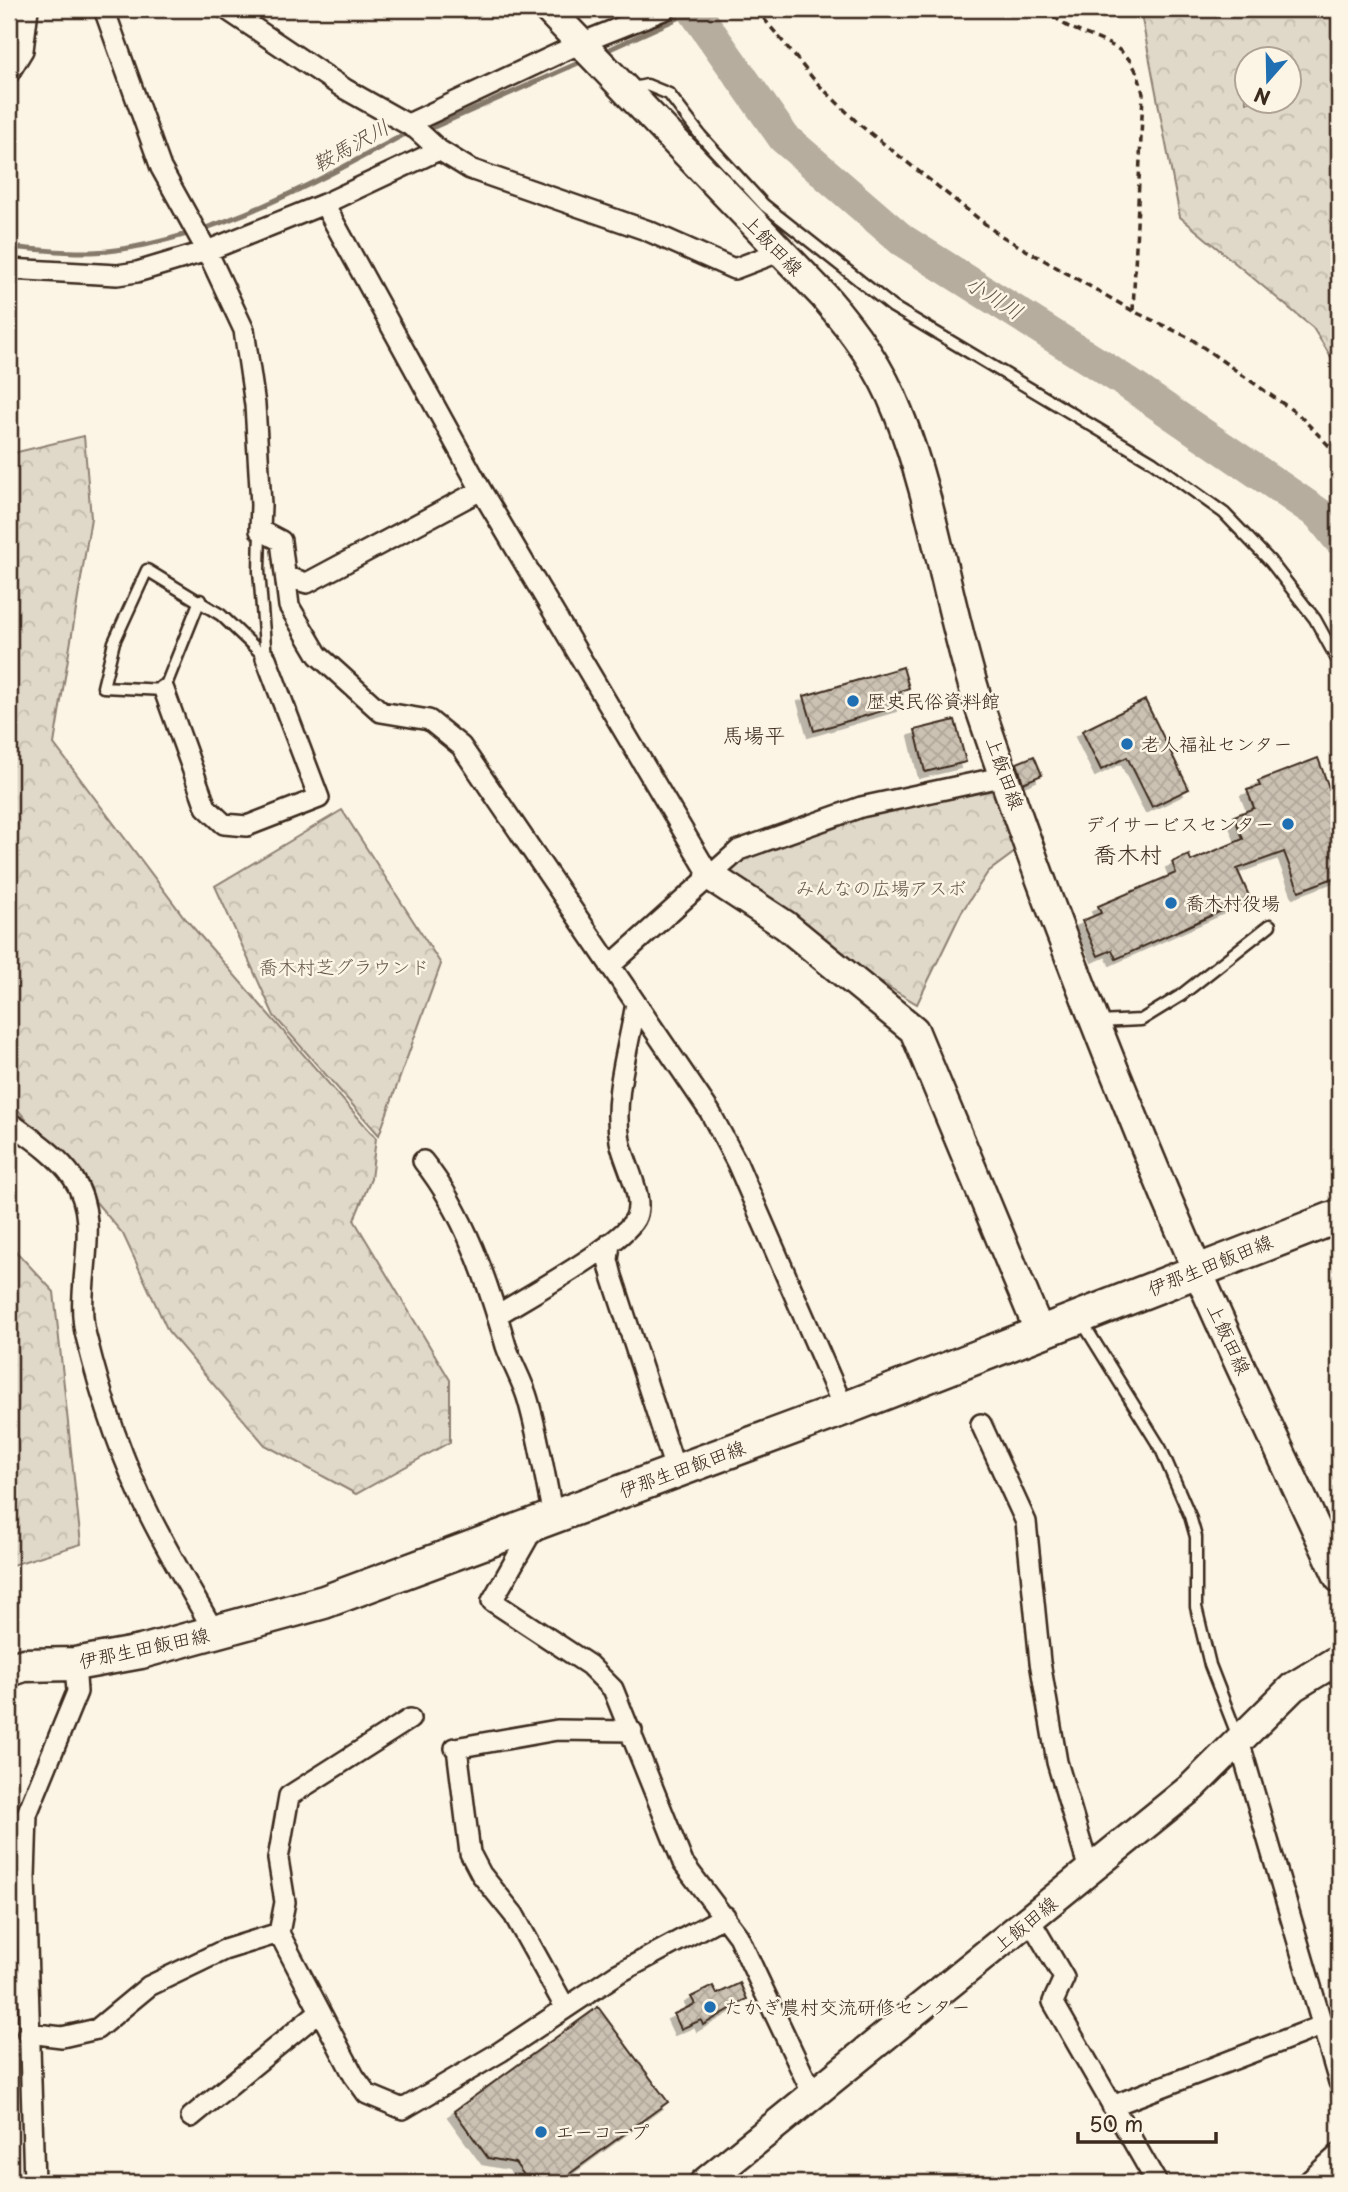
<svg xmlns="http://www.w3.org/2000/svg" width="1348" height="2192" font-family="'Playpen Sans','Klee One',sans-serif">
  <defs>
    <pattern id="forest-crowns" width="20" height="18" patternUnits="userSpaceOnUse" patternTransform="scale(1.75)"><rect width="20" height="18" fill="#e0d8c8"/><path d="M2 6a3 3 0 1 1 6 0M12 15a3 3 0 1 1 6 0" fill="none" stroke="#c1baab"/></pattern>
    <pattern id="building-cross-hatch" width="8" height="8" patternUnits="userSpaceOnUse" patternTransform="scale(1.75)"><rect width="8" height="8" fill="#ccc2b3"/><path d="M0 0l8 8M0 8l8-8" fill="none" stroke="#b0a79a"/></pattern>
    <filter id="shadow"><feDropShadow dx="-6" dy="6" stdDeviation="0" flood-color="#0004"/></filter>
  </defs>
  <rect width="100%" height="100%" fill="#fcf5e5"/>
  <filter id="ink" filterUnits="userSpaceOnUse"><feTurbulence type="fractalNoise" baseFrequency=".0143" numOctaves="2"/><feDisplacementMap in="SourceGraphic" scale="14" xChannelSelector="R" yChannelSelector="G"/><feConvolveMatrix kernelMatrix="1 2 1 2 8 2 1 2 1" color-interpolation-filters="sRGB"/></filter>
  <g filter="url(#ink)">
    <path fill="url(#forest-crowns)" stroke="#8e8173" stroke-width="2" fill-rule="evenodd" d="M1140 9H1339V370L1313 328 1180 217ZM1246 60H1288V102H1246Z
      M84 436 91 518 54 744 184 917 376 1138 371 1179 354 1220 450 1380V1442L356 1494 265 1445 168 1331 123 1234 18 1110 9 1104V454Z
      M1006 776 1023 846 988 872 961 913 917 1004 785 925 716 876 742 849Z
      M342 810 441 964 379 1135 274 1016 215 886Z
      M9 1244 54 1292 81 1544 9 1566Z"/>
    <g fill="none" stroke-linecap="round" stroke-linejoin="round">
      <path stroke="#85796b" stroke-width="5" d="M601 53 694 11
        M425 131 585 60
        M9 247C43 250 81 255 116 250 219 235 313 184 403 135L412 133"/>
      <path stroke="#b7ad9e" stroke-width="33" d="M693 9 784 138 902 240 1123 380 1319 514 1339 539"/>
    </g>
    <path fill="url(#building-cross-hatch)" stroke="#3b2a1e" stroke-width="2" filter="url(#shadow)" d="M903 667 909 688 898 692 902 705 814 731 804 696Z
      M1145 700 1189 789 1152 807 1127 757 1101 770 1082 731Z
      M955 720 966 762 925 772 915 730Z
      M1034 756 1042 775 1023 783 1017 763Z
      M1318 758 1339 815V876L1299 891 1284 852 1237 869 1250 898 1116 959 1112 950 1098 956 1082 921 1101 913 1098 906 1176 873 1172 862 1189 855 1191 861 1243 839 1234 816 1254 808 1247 790 1260 786 1258 781Z
      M740 1983 747 1999 703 2025 701 2020 681 2029 674 2014 695 2004 691 1997 713 1986 717 1994Z
      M598 2007 668 2102 557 2183H530L515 2163 488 2158 454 2111Z"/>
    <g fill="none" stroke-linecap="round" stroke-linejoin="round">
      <g stroke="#3b2a1e" stroke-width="15">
        <path id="lane" d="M629 89 647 85 669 94 701 136 764 205 893 307 1153 462 1224 513 1270 561 1315 619 1339 663
          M260 530 259 571 266 658
          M200 600 164 690 103 687 114 642 147 570 221 615 266 658
          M1098 1022 1141 1020 1180 996 1270 925
          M1081 1320 1161 1449 1190 1516 1196 1537V1607L1210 1665 1238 1737"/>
      </g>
      <g stroke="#3b2a1e" stroke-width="24">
        <path id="street" d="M104 9 161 168 207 251 244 330 255 405 261 505 260 530 281 541 289 606 318 655 381 712 429 720 461 746 710 1112 737 1163 844 1409
          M226 9 345 89 416 129 439 150 470 169 646 230 734 269 779 252
          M9 73 23 50 28 9
          M408 124 581 43 666 9
          M324 204 481 490 710 876
          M9 269 117 275 137 272 207 251 324 204 439 150
          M287 577 307 583 481 490
          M164 690 206 807 224 824 247 826 319 798 266 658
          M610 966 739 850 861 807 1006 776
          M9 1122C30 1137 59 1156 73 1178 104 1224 73 1286 86 1336 101 1397 122 1460 150 1516 170 1556 193 1594 215 1633
          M423 1161C465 1213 488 1283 506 1346 512 1364 523 1382 528 1400 539 1438 545 1478 553 1516L529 1536 492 1601 589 1665 613 1689 683 1863 738 1936 813 2095
          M610 1243 608 1260 612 1276 676 1472
          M499 1314C529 1295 620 1246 635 1219 646 1198 624 1163 620 1141 612 1098 629 1047 636 1003
          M981 1424 1026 1522 1040 1662 1057 1762 1089 1870
          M1239 1741 1339 2082
          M455 1748 557 1730 632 1731
          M457 1748 470 1853 481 1874 514 1915 565 2007
          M1030 1920 1064 1978 1053 2002 1157 2183
          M279 1933 285 1902 278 1859 289 1796 410 1719
          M28 2033 62 2037 97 2029 149 1986 224 1950 279 1933 354 2076 367 2094 403 2109 500 2052 617 1974 725 1916
          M1112 2106 1321 2026
          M191 2117 320 2011
          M34 2183 25 1877 27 1814 77 1692 75 1664
          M1307 2183 1339 2154"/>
      </g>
      <g stroke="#3b2a1e" stroke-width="33">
        <path id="secondary" d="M548 9 823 295C854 331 881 368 898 412 935 504 948 611 980 708 1044 897 1117 1084 1196 1267 1241 1372 1292 1475 1339 1578
          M710 876 785 925 914 1030 1040 1333
          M704 2183 1192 1787 1293 1687 1339 1659"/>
      </g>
      <g stroke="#3b2a1e" stroke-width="37">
        <path id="primary" d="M9 1670 24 1665 75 1664 141 1652 324 1602 844 1409 1339 1216"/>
      </g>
      <path stroke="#3b2a1e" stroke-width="3.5" stroke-dasharray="7 5" stroke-linecap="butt" d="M756 9 816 82 860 125 998 234 1133 311 1190 338 1299 415 1339 456
        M1044 9C1053 15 1062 24 1071 28 1111 46 1133 45 1143 94L1133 311"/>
      <use href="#lane" stroke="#fcf5e5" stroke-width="10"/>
      <use href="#street" stroke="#fcf5e5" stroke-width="19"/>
      <use href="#secondary" stroke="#fcf5e5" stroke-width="28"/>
      <use href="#primary" stroke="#fcf5e5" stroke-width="32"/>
    </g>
  </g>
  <g fill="#1f6fb2" stroke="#fcf5e5" stroke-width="2.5">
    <circle cx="853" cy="701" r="7"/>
    <circle cx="1127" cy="744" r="7"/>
    <circle cx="1288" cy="824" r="7"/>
    <circle cx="1171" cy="903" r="7"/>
    <circle cx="710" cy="2007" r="7"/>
    <circle cx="541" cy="2132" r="7"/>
  </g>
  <g text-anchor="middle" stroke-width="5" stroke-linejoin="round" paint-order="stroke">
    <g font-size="19" fill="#3b2a1e" stroke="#fcf5e5">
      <text transform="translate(773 245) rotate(46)" y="7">上飯田線</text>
      <text transform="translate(1005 773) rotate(70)" y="7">上飯田線</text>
      <text transform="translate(1210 1265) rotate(-22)" y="7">伊那生田飯田線</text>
      <text transform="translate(1229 1339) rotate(65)" y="7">上飯田線</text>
      <text transform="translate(682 1469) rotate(-20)" y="7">伊那生田飯田線</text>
      <text transform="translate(144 1648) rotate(-12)" y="7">伊那生田飯田線</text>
      <text transform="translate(1025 1924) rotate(-39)" y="7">上飯田線</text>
    </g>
    <g font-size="19" fill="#3b2a1e" stroke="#fcf5e5" text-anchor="start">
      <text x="867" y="708">歴史民俗資料館</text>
      <text x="1141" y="751">老人福祉センター</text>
      <text x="1274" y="831" text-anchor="end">デイサービスセンター</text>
      <text x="1185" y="910">喬木村役場</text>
      <text x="724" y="2014">たかぎ農村交流研修センター</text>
      <text x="555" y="2139">エーコープ</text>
    </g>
    <g font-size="19" fill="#645648" stroke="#fcf5e5">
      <text x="881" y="895">みんなの広場アスボ</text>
      <text x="344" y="974">喬木村芝グラウンド</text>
    </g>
    <g font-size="21" font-style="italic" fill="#605144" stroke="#fcf5e5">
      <text transform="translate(351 146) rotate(-29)" y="7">鞍馬沢川</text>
      <text transform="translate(994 298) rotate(32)" y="7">小川川</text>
    </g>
    <g font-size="21" fill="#3b2a1e" stroke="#fcf5e5">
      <text x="754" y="743">馬場平</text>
    </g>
    <g font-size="23" fill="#3b2a1e" stroke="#fcf5e5">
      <text x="1128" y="863">喬木村</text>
    </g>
  </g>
  <rect width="1348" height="2192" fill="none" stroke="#fcf5e5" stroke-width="35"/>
  <rect x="18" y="18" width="1313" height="2157" fill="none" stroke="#3b2a1e" stroke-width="2.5" filter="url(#ink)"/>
  <g transform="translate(1268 80) rotate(200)"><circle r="33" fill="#fcf5e5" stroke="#afa495" stroke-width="2"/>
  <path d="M0-5L12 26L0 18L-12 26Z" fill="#1f6fb2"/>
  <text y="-10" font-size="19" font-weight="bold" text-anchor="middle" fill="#3b2a1e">N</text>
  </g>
  <path d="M1078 2132v10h138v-10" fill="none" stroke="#3b2a1e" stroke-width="3.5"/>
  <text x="1089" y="2132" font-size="21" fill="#3b2a1e" stroke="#fcf5e5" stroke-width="5" paint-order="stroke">50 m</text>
</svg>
